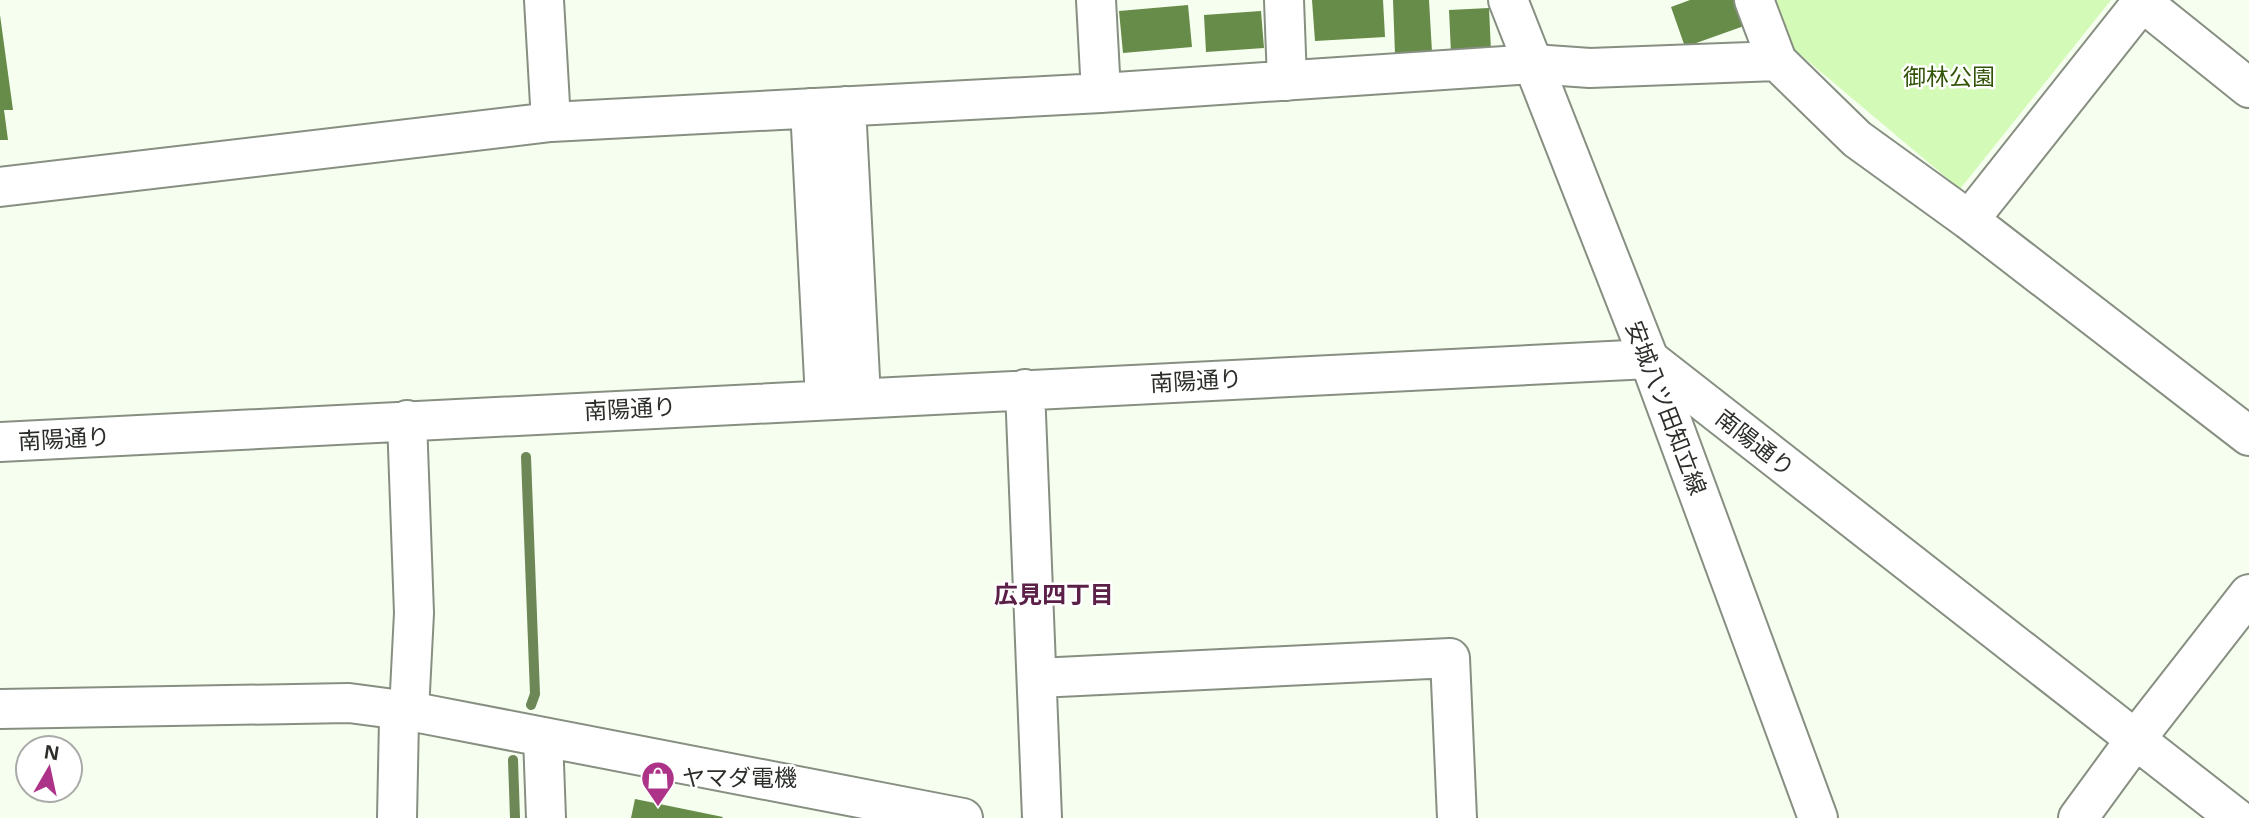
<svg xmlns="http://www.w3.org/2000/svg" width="2249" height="818" font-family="'Open Sans','Noto Sans JP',sans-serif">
  <rect width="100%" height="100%" fill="#f5feef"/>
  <path fill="#d4fab7" d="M1773 0H2111L1960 189 1790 46Z"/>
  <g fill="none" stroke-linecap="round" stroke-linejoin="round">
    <path stroke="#6d8856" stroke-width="10" d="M526 457 535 694 531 705
      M513 760 515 818"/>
  </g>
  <path fill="#678b48" d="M1312 0H1383L1385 37 1315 41Z
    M1393 0H1429L1432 52 1395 54Z
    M1690 0H1735L1744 26 1685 47 1671 7Z
    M1188 5 1192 47 1123 53 1119 11Z
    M1489 8 1491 51 1451 53 1449 10Z
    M1261 11 1264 48 1206 52 1204 15Z
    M0 15 13 110H4L8 140H0Z
    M635 799 723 817 722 818H631Z"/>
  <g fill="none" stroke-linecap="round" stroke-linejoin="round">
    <g stroke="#878f82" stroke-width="42">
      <path id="minor" d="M544 0 551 122
        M1096 0 1101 93
        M1284 0 1287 81
        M1754 0 1777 61 1857 139 1969 220 2249 436
        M846 106 861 398
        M810 108 825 399
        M0 187 551 122 1101 93 1533 64 1590 68 1777 61
        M1969 220 2142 2 2249 88
        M1025 389 1042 818
        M0 442 1649 359 2236 818
        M1038 678 1450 658 1457 818
        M0 709 349 703 409 711 963 818
        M543 737 546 818
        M397 818 399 719 409 711 414 613 407 420
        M2078 818 2135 740 2249 594"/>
    </g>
    <g stroke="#878f82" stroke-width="42">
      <path id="major" d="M1508 0 1649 359 1818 818"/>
    </g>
    <use href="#minor" stroke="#fff" stroke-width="38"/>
    <use href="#major" stroke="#fff" stroke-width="38"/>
  </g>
  <defs>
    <g id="shop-pin" transform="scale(1.75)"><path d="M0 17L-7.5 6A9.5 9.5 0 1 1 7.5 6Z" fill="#ac3388" stroke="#fff"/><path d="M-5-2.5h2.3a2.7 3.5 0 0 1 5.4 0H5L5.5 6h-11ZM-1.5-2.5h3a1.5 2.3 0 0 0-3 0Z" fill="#fff"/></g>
  </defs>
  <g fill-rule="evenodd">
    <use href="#shop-pin" x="658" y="778"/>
  </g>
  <g text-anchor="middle" stroke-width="5" stroke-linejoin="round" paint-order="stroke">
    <g font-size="23" fill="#325408" stroke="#fff">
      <text x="1949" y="85">御林公園</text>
    </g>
    <g font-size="23" fill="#2b2e29" stroke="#fff">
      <text transform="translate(1196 381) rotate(-3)" y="8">南陽通り</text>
      <text transform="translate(1666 408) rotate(69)" y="8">安城八ツ田知立線</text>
      <text transform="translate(630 409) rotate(-3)" y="8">南陽通り</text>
      <text transform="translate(64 439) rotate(-3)" y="8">南陽通り</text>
      <text transform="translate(1755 443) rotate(38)" y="8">南陽通り</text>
    </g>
    <g font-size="23" fill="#2b2e29" stroke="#fff" text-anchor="start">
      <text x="682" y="786">ヤマダ電機</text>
    </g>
    <g font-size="24" font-weight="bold" fill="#5b2048" stroke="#fff">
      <text x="1054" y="603">広見四丁目</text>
    </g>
  </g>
  <g transform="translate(49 769) rotate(9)"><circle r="33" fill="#ffffff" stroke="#aaaba9" stroke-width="2"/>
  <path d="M0-5L12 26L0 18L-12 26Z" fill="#ac3388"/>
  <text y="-10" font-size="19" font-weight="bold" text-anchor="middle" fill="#2b2e29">N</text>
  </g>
</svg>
